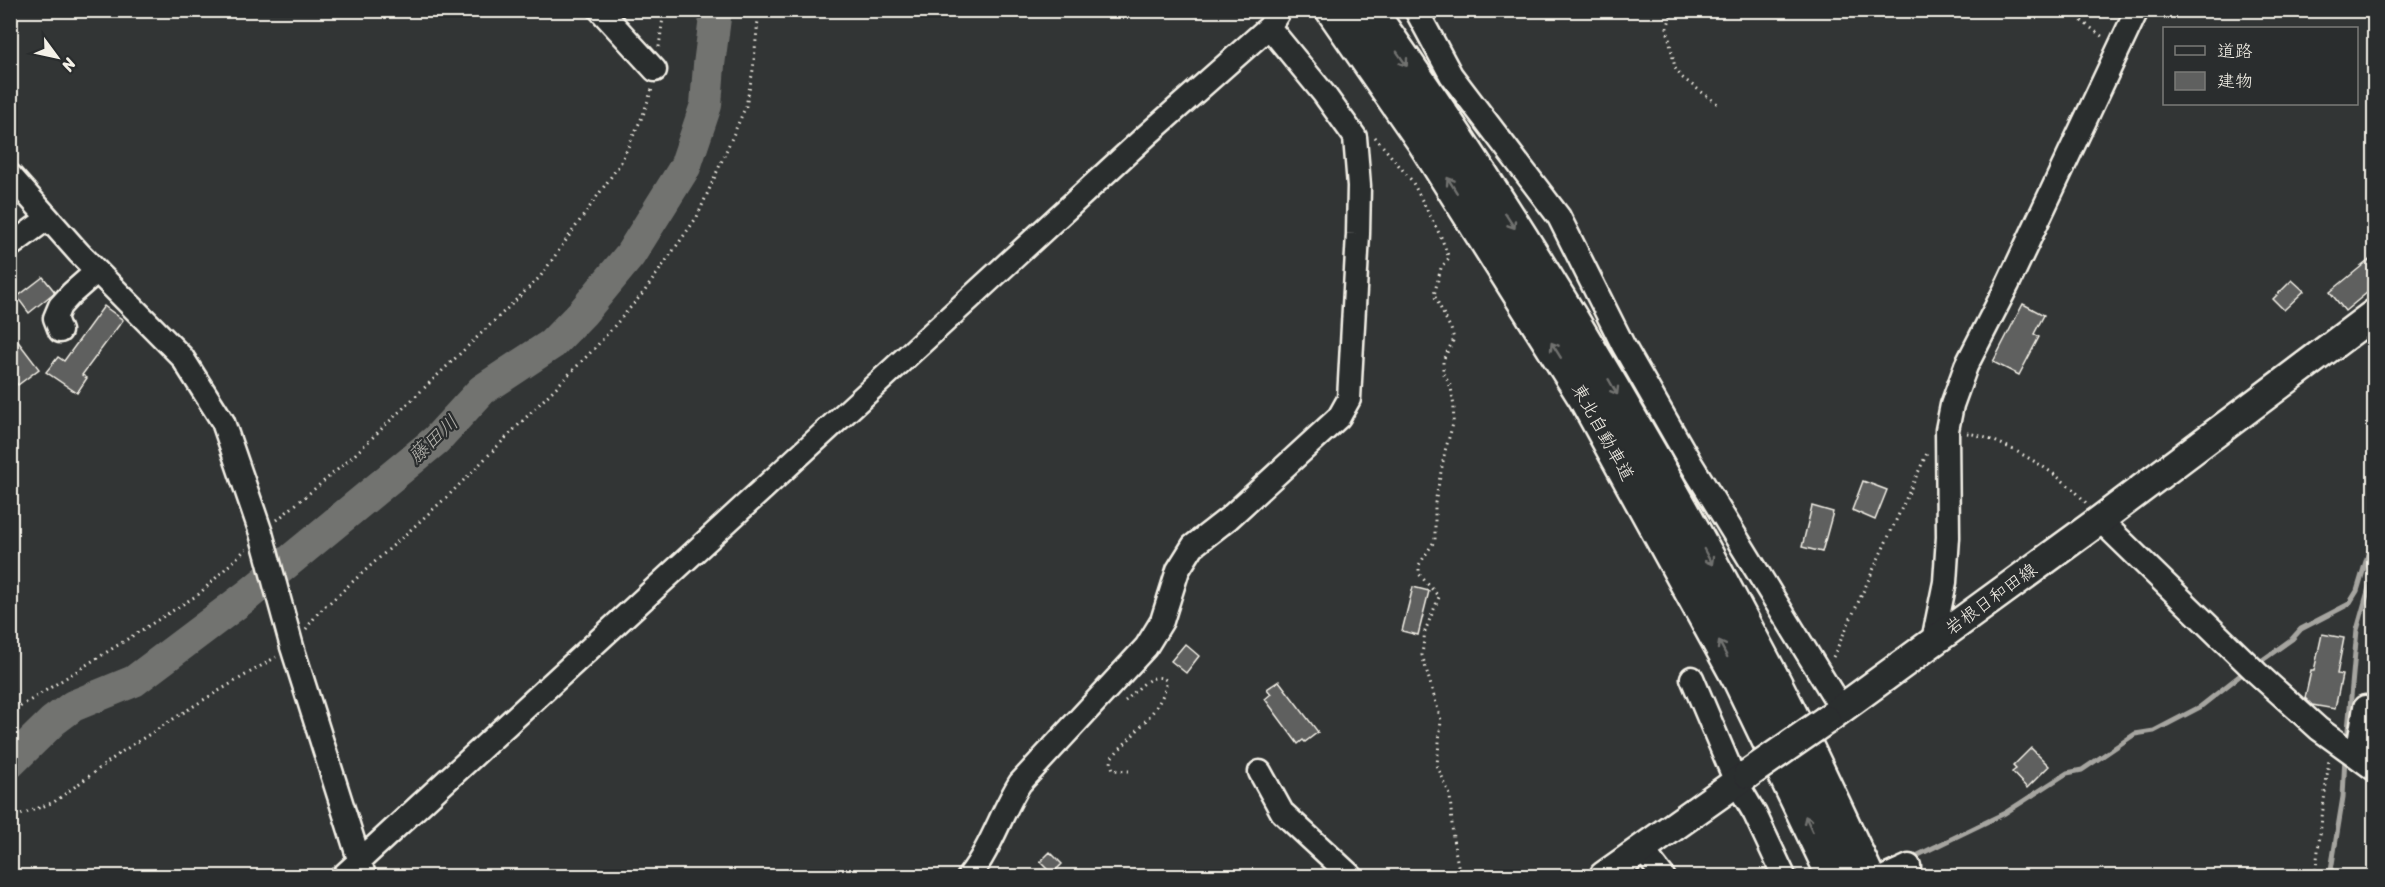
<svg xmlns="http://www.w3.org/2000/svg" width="2385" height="887" font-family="Sriracha,'Klee One',sans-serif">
  <rect width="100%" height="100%" fill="#323535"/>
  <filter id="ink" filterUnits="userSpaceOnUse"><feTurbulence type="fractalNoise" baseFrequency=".0167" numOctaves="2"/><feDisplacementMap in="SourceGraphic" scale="12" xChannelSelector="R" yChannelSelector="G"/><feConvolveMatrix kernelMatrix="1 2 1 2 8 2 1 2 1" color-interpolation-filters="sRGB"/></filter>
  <g filter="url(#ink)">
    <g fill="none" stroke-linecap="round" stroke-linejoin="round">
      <path stroke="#a6a5a0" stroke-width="5" d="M2257 664 2292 639 2301 629 2349 604 2357 591 2374 535
        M2347 741 2357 630 2374 570
        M1910 859 2005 813 2067 773 2082 770 2135 734 2154 731 2200 707 2247 670
        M2330 876 2343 797 2345 756"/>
      <path stroke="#727370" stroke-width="32" d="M10 763 53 721 73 706 134 681 248 595 436 440 482 390 552 344 583 312 630 255 685 167 706 105 709 65 716 10"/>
    </g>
    <path fill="#5f605f" stroke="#f4f1e8" stroke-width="1.5" d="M2374 256V287L2345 311 2330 292Z
      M43 277 55 292 29 313 17 297Z
      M2292 280 2304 291 2284 310 2273 299Z
      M2023 304 2044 315 2034 334 2039 337 2019 375 1993 362Z
      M104 306 123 320 82 375 87 378 77 393 46 372 58 357 64 361Z
      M10 331 39 369 18 385 10 375Z
      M1863 481 1887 490 1875 520 1852 510Z
      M1812 506 1833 512 1822 552 1802 547Z
      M1413 587 1429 591 1418 635 1402 631Z
      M2322 634 2344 638 2337 674 2342 675 2335 709 2312 705 2305 698 2311 671H2314Z
      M1185 644 1199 656 1186 673 1171 661Z
      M1279 681 1318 732 1305 742 1303 740 1298 744 1265 699 1271 694 1267 689Z
      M2031 748 2049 766 2027 788 2012 772 2016 769 2013 766Z
      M1050 852 1062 864 1052 874 1040 862Z"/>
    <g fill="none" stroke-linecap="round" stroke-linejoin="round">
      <g stroke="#f4f1e8" stroke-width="27">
        <path id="minor" d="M600 10 655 70
          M1416 10 1451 75 1559 217 1623 345 1690 462 1841 708
          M10 175 79 253 182 357 223 422 261 533 292 647 363 872
          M10 246 48 218
          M60 331 55 318 60 306 72 293 97 271
          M2100 520 2257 673 2319 729 2374 769
          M1933 641 1945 582 1948 537 1947 430 1952 405 1966 366 2008 284 2137 10
          M1692 678 1736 782 1755 814 1784 876
          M2357 756 2365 707
          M1260 772 1282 812 1351 876
          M1642 849 1663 876
          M343 876 1147 135 1269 27 1280 10
          M969 876C991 848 1001 813 1020 783L1146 647 1162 621 1178 570 1193 546 1229 518 1339 417 1349 399 1358 234 1359 186 1355 137 1324 94 1269 27
          M1887 876 1909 866"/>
      </g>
      <g stroke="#f4f1e8" stroke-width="33">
        <path id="major" d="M1826 720 2100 520 2374 314
          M1604 876 1748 774"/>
      </g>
      <g stroke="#f4f1e8" stroke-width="38">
        <path id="highway" d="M1333 10 1423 140 1586 399 1740 680 1834 876
          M1369 10C1516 217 1645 435 1762 659 1800 730 1833 804 1867 876"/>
      </g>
      <path stroke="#f4f1e8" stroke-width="3" stroke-dasharray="1.5 4.5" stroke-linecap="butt" d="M1673 10 1667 28 1675 68 1680 76 1719 105
        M2067 10 2103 37
        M659 47 664 10
        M1375 137 1412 181 1441 237 1449 258 1441 268 1434 295 1451 329 1454 339 1443 360V373L1451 387 1454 407 1453 424 1445 451 1435 503V540L1419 565V574L1439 597 1425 631 1422 655 1441 720 1437 765 1450 795 1453 839 1460 876
        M1967 433C2001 438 2064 475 2086 503
        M277 520 348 461 540 277 620 164 643 115 652 89
        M306 629 318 613 448 496 595 348 644 292 697 217 746 106 753 70 759 10
        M1833 657 1928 451
        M1125 701C1136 692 1151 670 1166 680 1168 704 1127 740 1112 757L1111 763 1113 770 1129 771
        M10 713 199 594 246 549
        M10 819 54 802 123 751 200 702 276 657
        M2315 876 2329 759"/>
      <use href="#minor" stroke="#2a2d2e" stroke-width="22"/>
      <use href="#major" stroke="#2a2d2e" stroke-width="28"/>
      <use href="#highway" stroke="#2a2d2e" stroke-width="33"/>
      <g stroke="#f4f1e8" stroke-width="33" stroke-linecap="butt">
        <path id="major-bridge" d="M1748 774 1826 720"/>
      </g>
      <use href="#major-bridge" stroke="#2a2d2e" stroke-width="28"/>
    </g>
    <defs><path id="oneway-shaft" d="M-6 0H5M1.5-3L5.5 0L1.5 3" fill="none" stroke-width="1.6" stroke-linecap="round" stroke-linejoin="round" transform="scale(1.5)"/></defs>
    <g stroke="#71726f">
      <use href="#oneway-shaft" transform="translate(1402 59) rotate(55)"/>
      <use href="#oneway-shaft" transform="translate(1452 185) rotate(-122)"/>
      <use href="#oneway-shaft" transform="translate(1510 221) rotate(57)"/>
      <use href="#oneway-shaft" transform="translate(1556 350) rotate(-122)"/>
      <use href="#oneway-shaft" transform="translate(1613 387) rotate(60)"/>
      <use href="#oneway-shaft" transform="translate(1708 557) rotate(62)"/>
      <use href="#oneway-shaft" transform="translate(1723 649) rotate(-118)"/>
      <use href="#oneway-shaft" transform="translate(1809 824) rotate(-115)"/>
    </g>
  </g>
  <g text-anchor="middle" stroke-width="4.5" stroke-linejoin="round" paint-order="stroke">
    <g font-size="18" fill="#f4f1e8" stroke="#2a2d2e">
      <text transform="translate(1603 432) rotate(61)" y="6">東北自動車道</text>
      <text transform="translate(1991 599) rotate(-36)" y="6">岩根日和田線</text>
    </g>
    <g font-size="20" font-style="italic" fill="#b3b2ac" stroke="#2a2d2e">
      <text transform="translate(433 439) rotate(-43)" y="7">藤田川</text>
    </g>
  </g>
  <rect width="2385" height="887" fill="none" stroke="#2a2d2e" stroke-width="36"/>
  <rect x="18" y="18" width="2349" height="851" fill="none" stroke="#f4f1e8" stroke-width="2" filter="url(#ink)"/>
  <rect x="2163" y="27" width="195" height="78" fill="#2a2d2e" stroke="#7b7b78" stroke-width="1.5"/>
  <rect x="2175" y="46" width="30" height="9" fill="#2a2d2e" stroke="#7b7b78" stroke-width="1.5"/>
  <text x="2217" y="57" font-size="18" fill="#f4f1e8">道路</text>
  <rect x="2175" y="72" width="30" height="18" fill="#5f605f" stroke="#7b7b78" stroke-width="1.5"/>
  <text x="2217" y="87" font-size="18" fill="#f4f1e8">建物</text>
  <g transform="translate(57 57) rotate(123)" stroke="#2a2d2e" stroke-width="4.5" paint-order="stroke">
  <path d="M0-4.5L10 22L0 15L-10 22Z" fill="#f4f1e8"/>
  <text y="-9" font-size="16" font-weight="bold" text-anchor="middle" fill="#f4f1e8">N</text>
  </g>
</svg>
